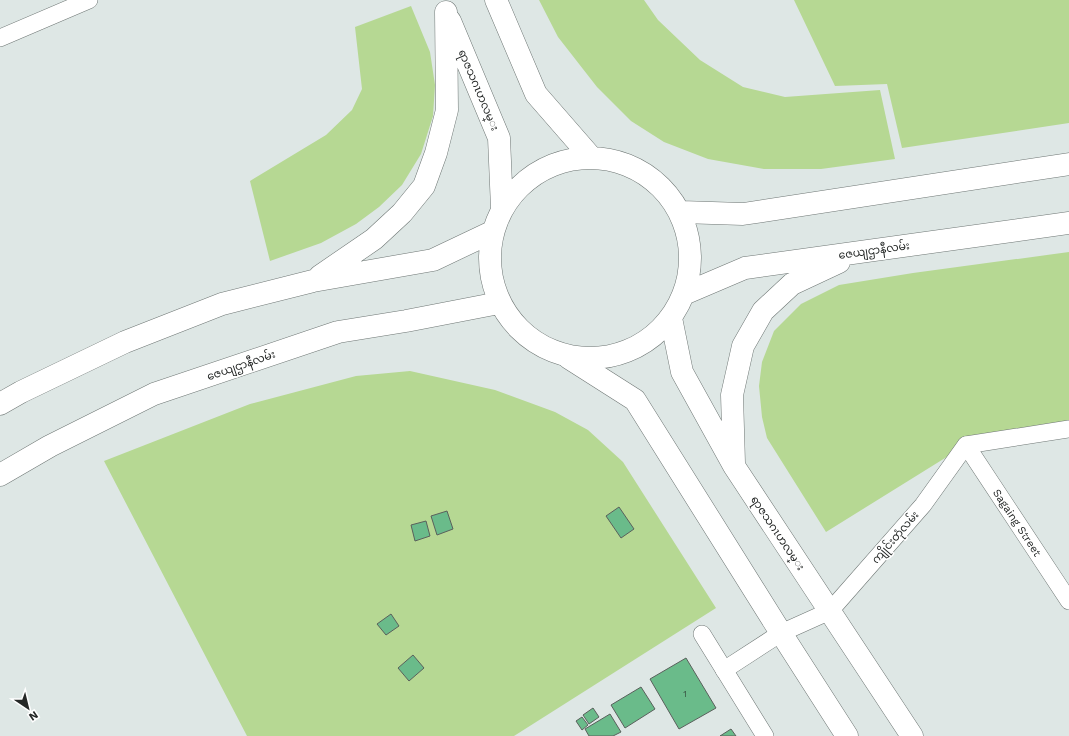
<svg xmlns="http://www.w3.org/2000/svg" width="1069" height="736" font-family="'Work Sans','Noto Sans Myanmar',sans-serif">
  <rect width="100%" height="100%" fill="#dee7e5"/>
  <path fill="#b6d893" d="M539 0H644L658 20 700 60 743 87 785 97 880 90 895 159 821 169H764L708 159 664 142 631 121 597 87 558 37Z
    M794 0H1069V123L902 148 887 84 835 86Z
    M411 6 430 52 435 85 433 116 421 154 402 185 379 207 356 224 321 243 270 261 250 181 326 135 352 110 362 89 355 27Z
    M1069 252V425L966 445 826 532 767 438 762 417 759 386 762 362 774 331 801 304 839 285 913 273Z
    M410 371 495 390 555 412 588 430 623 462 716 608 514 736H247L104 461 250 404 356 376Z"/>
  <path fill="#6abb8a" stroke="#5a605c" d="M619 507 634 529 621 538 606 516Z
    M447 511 453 529 437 535 431 516Z
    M426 521 430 536 415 541 411 525Z
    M391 614 399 626 386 635 377 624Z
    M413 655 424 668 409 681 398 668Z
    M686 658 716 708 679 729 650 679Z
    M641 687 655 709 625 728 611 705Z
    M593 708 599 717 589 724 583 715Z
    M610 714 621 732 613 736H589L585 729Z
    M582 717 588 725 582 730 576 721Z
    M731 729 736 736H720Z"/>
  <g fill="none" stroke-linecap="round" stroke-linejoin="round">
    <g stroke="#6e7674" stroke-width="18">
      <g id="minor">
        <path d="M0 38 89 0"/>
        <path id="s1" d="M966 445 1069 601"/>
        <path d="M702 634 765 736"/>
        <path d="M724 670 781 633 830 611 923 505 966 445 1069 429"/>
      </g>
    </g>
    <g stroke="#6e7674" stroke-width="23">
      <path id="major" d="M496 0 536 94 590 156
        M450 21 499 138 502 208
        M490 258a100 100 0 1 1 200 0a100 100 0 1 1-200 0Z
        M681 212 743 214 1069 164
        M320 276 374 239 402 213 424 186 436 153 447 110 446 12
        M684 294 745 268 1069 223
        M671 318 682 372 734 466 912 736
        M569 358 635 400 781 633 847 736
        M0 404 21 392 125 342 222 304 313 281 433 260 492 232
        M734 463 732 395 743 346 763 311 792 284 839 262
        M0 475 50 446 154 394 338 332 406 321 499 303"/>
    </g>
    <use href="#minor" stroke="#fff" stroke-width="17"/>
    <use href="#major" stroke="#fff" stroke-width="22"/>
  </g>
  <g text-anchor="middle" stroke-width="3" stroke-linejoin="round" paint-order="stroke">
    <g font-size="9" fill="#364d40">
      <text x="685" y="697">1</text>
    </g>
    <g font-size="11" fill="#252827" stroke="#fff">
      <text transform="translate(479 90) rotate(67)" y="4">ရာဇသဂၤဟလမ္း</text>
      <text transform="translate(874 250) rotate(-8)" y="4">ဇေယျဌာနီလမ်း</text>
      <text transform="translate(241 365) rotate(-19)" y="4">ဇေယျဌာနီလမ်း</text>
      <text dy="4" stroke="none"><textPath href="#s1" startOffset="93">Sagaing Street</textPath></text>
      <text transform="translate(778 533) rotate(56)" y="4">ရာဇသဂၤဟလမ္း</text>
      <text transform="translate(895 537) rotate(-49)" y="4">ကျိုင်းတုံလမ်း</text>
    </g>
  </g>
  <g transform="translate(28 708) rotate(145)" stroke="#ffffff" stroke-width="3" paint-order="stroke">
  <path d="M0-3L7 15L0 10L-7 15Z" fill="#252827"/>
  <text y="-6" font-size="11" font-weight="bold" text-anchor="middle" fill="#252827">N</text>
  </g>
</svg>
